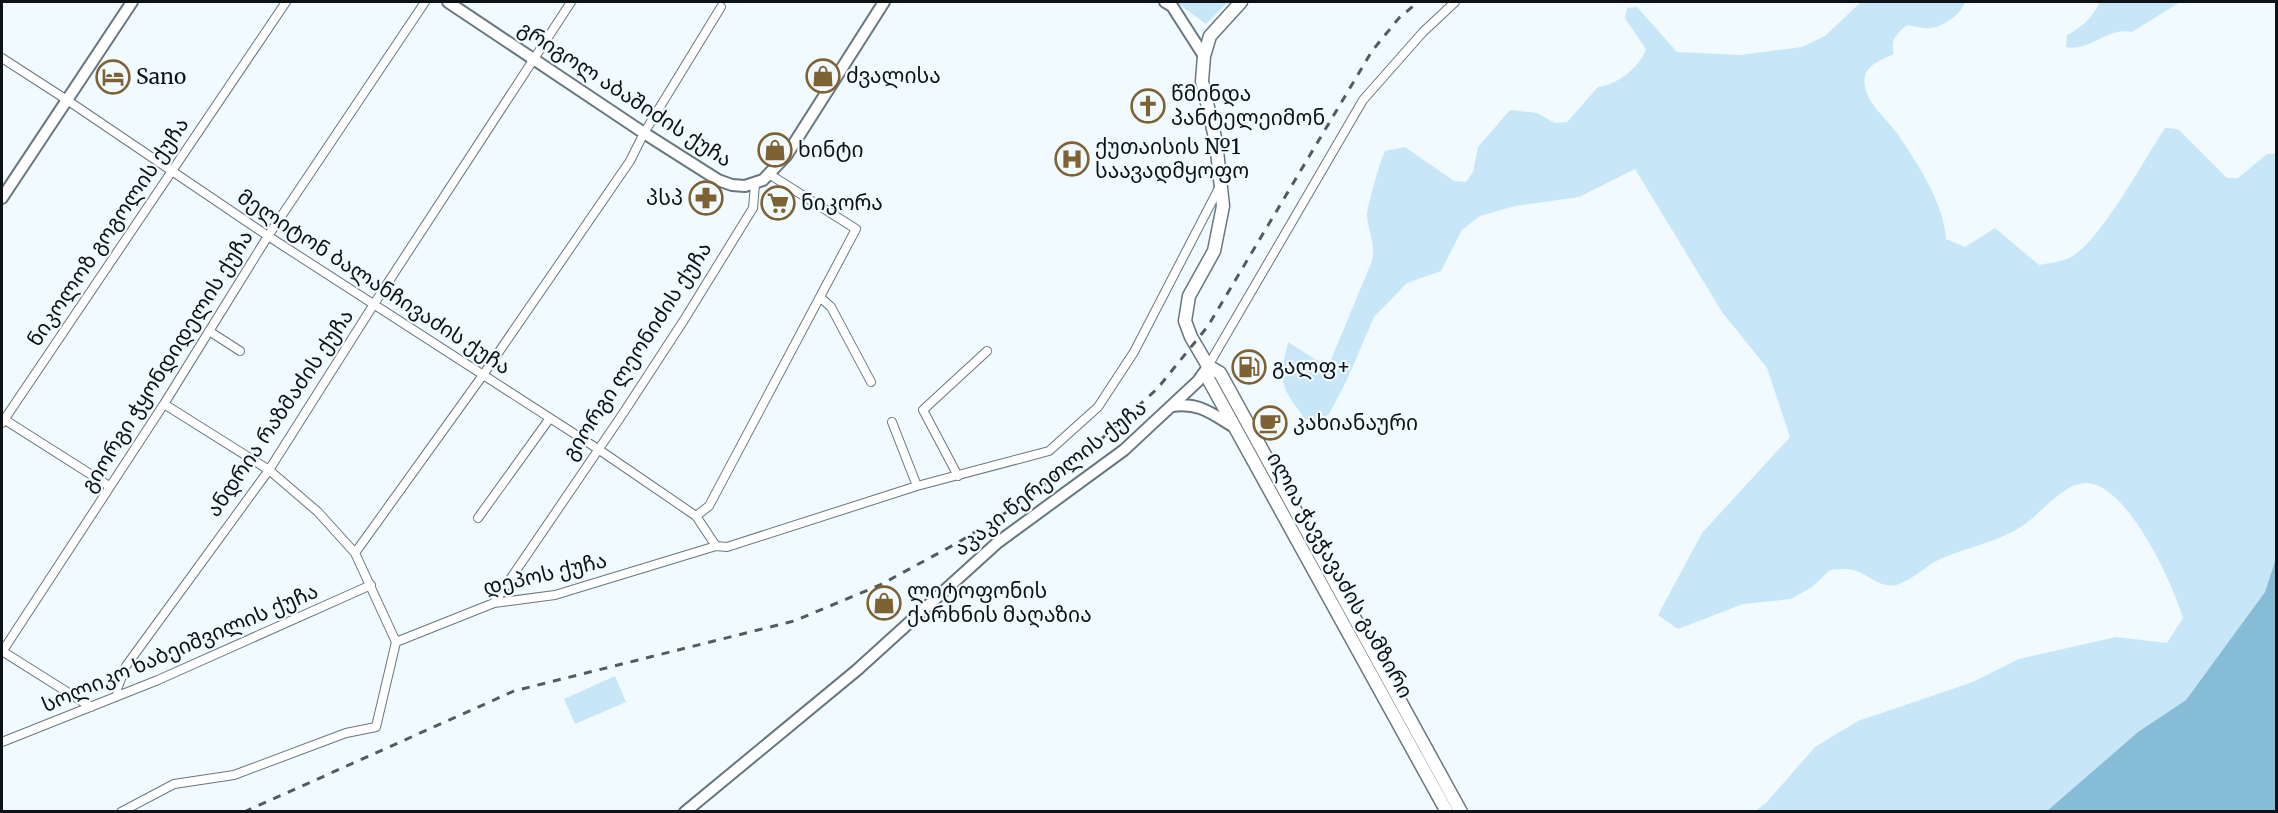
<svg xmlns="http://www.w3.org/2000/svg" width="2278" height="813" font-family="Merriweather,'Noto Sans Georgian',serif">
  <rect width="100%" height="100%" fill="#f0faff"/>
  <path fill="#c7e7f8" d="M1176 2H1228L1206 24Z
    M1861 2H1965C1961 14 1945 26 1931 28 1924 29 1914 26 1907 25 1896 34 1890 40 1894 54 1883 59 1868 64 1865 76 1860 101 1890 120 1901 139 1920 168 1944 204 1946 239L1965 247 1995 228 2039 265C2049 263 2062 262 2071 257 2100 242 2145 158 2165 128L2178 129 2227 178H2238L2267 154H2276V558L2265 592 2186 700 2138 732 2047 811H1755L1766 803 1815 747 1858 721 1973 682 2019 659 2116 637 2167 643 2183 618C2173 584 2127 483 2086 483 2066 483 2044 509 2030 520 2004 542 1968 546 1938 560 1925 567 1913 579 1899 584 1882 591 1867 573 1853 570 1846 568 1837 570 1830 570L1812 587 1791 599 1743 604 1678 629 1658 615 1702 533 1790 437 1767 368 1722 312 1635 169 1579 197 1515 206 1480 216 1462 230 1441 271 1407 283 1374 317 1346 382 1329 414 1319 420H1306C1281 387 1278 384 1288 342L1318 361 1330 362 1372 261C1376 243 1368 233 1367 215 1367 207 1381 158 1385 151L1405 147 1454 181 1466 182 1473 172 1478 147 1510 110 1537 113 1555 123 1567 122 1598 87C1617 85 1640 67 1646 49L1625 18 1627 8 1637 7 1677 52 1740 55 1802 47 1825 36Z
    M2100 2H2180L2132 32C2107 27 2090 52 2066 47L2067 35C2082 28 2093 16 2100 2Z
    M615 676 626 702 575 724 564 699Z"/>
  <path fill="#86bcd6" d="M2276 558V811H2047L2138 732 2186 700 2265 592Z"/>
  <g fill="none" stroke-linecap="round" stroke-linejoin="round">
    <g stroke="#68777e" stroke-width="10">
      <path id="street" d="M2 58 67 100 268 236 598 449 696 516 716 546
        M820 297 831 307 871 382
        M209 331 240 351
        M1208 366 1363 100 1423 32 1455 2
        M164 404 269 470 318 512 355 553 396 642
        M2 418 109 486
        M892 422 917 486
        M2 423 286 2
        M958 476 923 410 987 351
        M696 516 709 506 856 229 769 174
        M478 518 550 418
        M355 553 483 375 630 161 644 133 721 7
        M494 603 624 412 684 320 753 208 755 184
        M396 642 494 603 555 595 716 546 727 547 917 486 1049 451 1098 407 1134 352 1220 186
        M2 651 91 707
        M2 652 164 404 268 236 425 2
        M118 696 117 689 126 666 269 470 374 304 571 2
        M2 742 158 680 371 585
        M121 812 174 784 234 775 346 733 376 727 396 642"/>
    </g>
    <g stroke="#68777e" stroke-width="14">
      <path id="secondary" d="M448 2 644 133 718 180 732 185 745 186 763 180 786 156 884 2
        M1165 2 1172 6 1204 56
        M2 198 132 2
        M1172 406C1200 402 1212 414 1236 428
        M685 812 857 670 997 543 1124 450 1198 381 1208 367"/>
    </g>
    <g stroke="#68777e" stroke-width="15">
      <path id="primary" d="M1208 366 1220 373 1461 812
        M1208 366 1206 375 1447 812
        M1208 366 1191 337 1185 321 1189 296 1214 251 1223 206 1216 142 1202 81 1204 56 1210 36 1241 2"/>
    </g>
    <use href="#street" stroke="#fff" stroke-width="8"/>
    <use href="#secondary" stroke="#fff" stroke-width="10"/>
    <use href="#primary" stroke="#fff" stroke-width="12"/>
    <path stroke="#545b5f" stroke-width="3" stroke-dasharray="8 8" stroke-linecap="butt" d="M244 812 514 691 794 621 880 585 959 542 1018 505 1088 451 1157 389 1208 326 1372 51 1399 18 1418 2"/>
  </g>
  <defs>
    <g id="shop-ring" transform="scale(1.725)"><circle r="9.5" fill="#f0faff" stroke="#7d6234" stroke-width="1.5"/><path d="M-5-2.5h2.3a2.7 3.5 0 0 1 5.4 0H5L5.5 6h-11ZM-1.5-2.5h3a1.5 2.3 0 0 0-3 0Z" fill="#7d6234"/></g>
    <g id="hotel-ring" transform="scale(1.725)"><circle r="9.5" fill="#f0faff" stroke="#7d6234" stroke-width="1.5"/><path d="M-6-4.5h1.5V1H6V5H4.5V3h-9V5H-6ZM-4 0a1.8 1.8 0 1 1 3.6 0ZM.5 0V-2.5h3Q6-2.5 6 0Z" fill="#7d6234"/></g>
    <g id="church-ring" transform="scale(1.725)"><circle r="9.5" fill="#f0faff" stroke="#7d6234" stroke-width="1.5"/><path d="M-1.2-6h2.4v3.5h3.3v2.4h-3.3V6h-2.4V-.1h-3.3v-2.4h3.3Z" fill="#7d6234"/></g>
    <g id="hospital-ring" transform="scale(1.725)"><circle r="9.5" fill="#f0faff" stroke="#7d6234" stroke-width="1.5"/><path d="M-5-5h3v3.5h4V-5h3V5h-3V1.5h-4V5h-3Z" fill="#7d6234"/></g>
    <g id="pharmacy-ring" transform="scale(1.725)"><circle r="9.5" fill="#f0faff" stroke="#7d6234" stroke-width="1.5"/><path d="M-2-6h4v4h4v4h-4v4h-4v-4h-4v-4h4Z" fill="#7d6234"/></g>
    <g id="supermarket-ring" transform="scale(1.725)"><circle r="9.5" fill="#f0faff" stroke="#7d6234" stroke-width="1.5"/><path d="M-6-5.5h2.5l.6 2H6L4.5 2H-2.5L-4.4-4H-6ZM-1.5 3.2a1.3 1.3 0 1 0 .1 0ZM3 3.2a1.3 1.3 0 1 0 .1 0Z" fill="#7d6234"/></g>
    <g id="fuel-ring" transform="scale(1.725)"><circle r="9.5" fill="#f0faff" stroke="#7d6234" stroke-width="1.5"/><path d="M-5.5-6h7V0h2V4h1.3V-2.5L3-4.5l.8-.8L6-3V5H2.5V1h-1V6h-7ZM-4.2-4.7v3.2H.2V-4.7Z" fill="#7d6234"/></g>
    <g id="cafe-ring" transform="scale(1.725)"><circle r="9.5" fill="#f0faff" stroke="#7d6234" stroke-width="1.5"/><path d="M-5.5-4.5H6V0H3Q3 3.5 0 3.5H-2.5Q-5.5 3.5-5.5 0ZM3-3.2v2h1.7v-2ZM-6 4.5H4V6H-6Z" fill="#7d6234"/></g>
  </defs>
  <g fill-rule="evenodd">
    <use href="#shop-ring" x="823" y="76"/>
    <use href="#hotel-ring" x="113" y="77"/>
    <use href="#church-ring" x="1148" y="106"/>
    <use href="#shop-ring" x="775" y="150"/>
    <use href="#hospital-ring" x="1072" y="159"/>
    <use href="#pharmacy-ring" x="706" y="198"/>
    <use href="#supermarket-ring" x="778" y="203"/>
    <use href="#fuel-ring" x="1249" y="367"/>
    <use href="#cafe-ring" x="1270" y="423"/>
    <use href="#shop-ring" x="884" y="603"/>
  </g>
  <g text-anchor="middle" stroke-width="4.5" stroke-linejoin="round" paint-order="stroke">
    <g font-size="21" fill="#0c1215" stroke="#f0faff" text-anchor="start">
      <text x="846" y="83">ძვალისა</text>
      <text x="136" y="84">Sano</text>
      <text x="1171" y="101">წმინდა<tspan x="1171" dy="24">პანტელეიმონ</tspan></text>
      <text x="1095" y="154">ქუთაისის №1<tspan x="1095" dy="24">საავადმყოფო</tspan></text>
      <text x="798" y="157">ხინტი</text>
      <text x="683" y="205" text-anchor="end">პსპ</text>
      <text x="801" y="210">ნიკორა</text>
      <text x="1272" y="374">გალფ+</text>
      <text x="1293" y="430">კახიანაური</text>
      <text x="907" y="598">ლიტოფონის<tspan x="907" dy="24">ქარხნის მაღაზია</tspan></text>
    </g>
    <g font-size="21" fill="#0c1215" stroke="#f0faff">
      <text transform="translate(625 94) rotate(33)" y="7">გრიგოლ აბაშიძის ქუჩა</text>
      <text transform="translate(108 232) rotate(-56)" y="7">ნიკოლოზ გოგოლის ქუჩა</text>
      <text transform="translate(374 282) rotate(33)" y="7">მელიტონ ბალანჩივაძის ქუჩა</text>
      <text transform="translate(637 351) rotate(-57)" y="7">გიორგი ლეონიძის ქუჩა</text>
      <text transform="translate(167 361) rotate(-58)" y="7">გიორგი ჭყონდიდელის ქუჩა</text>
      <text transform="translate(280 413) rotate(-56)" y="7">ანდრია რაზმაძის ქუჩა</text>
      <text transform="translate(1050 478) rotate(-38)" y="7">აკაკი წერეთლის ქუჩა</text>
      <text transform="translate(545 574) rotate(-13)" y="7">დეპოს ქუჩა</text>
      <text transform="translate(1340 575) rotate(61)" y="7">ილია ჭავჭავაძის გამზირი</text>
      <text transform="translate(180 648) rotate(-23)" y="7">სოლიკო ხაბეიშვილის ქუჩა</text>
    </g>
  </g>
  <rect width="2278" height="813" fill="none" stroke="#0c1215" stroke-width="6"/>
</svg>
